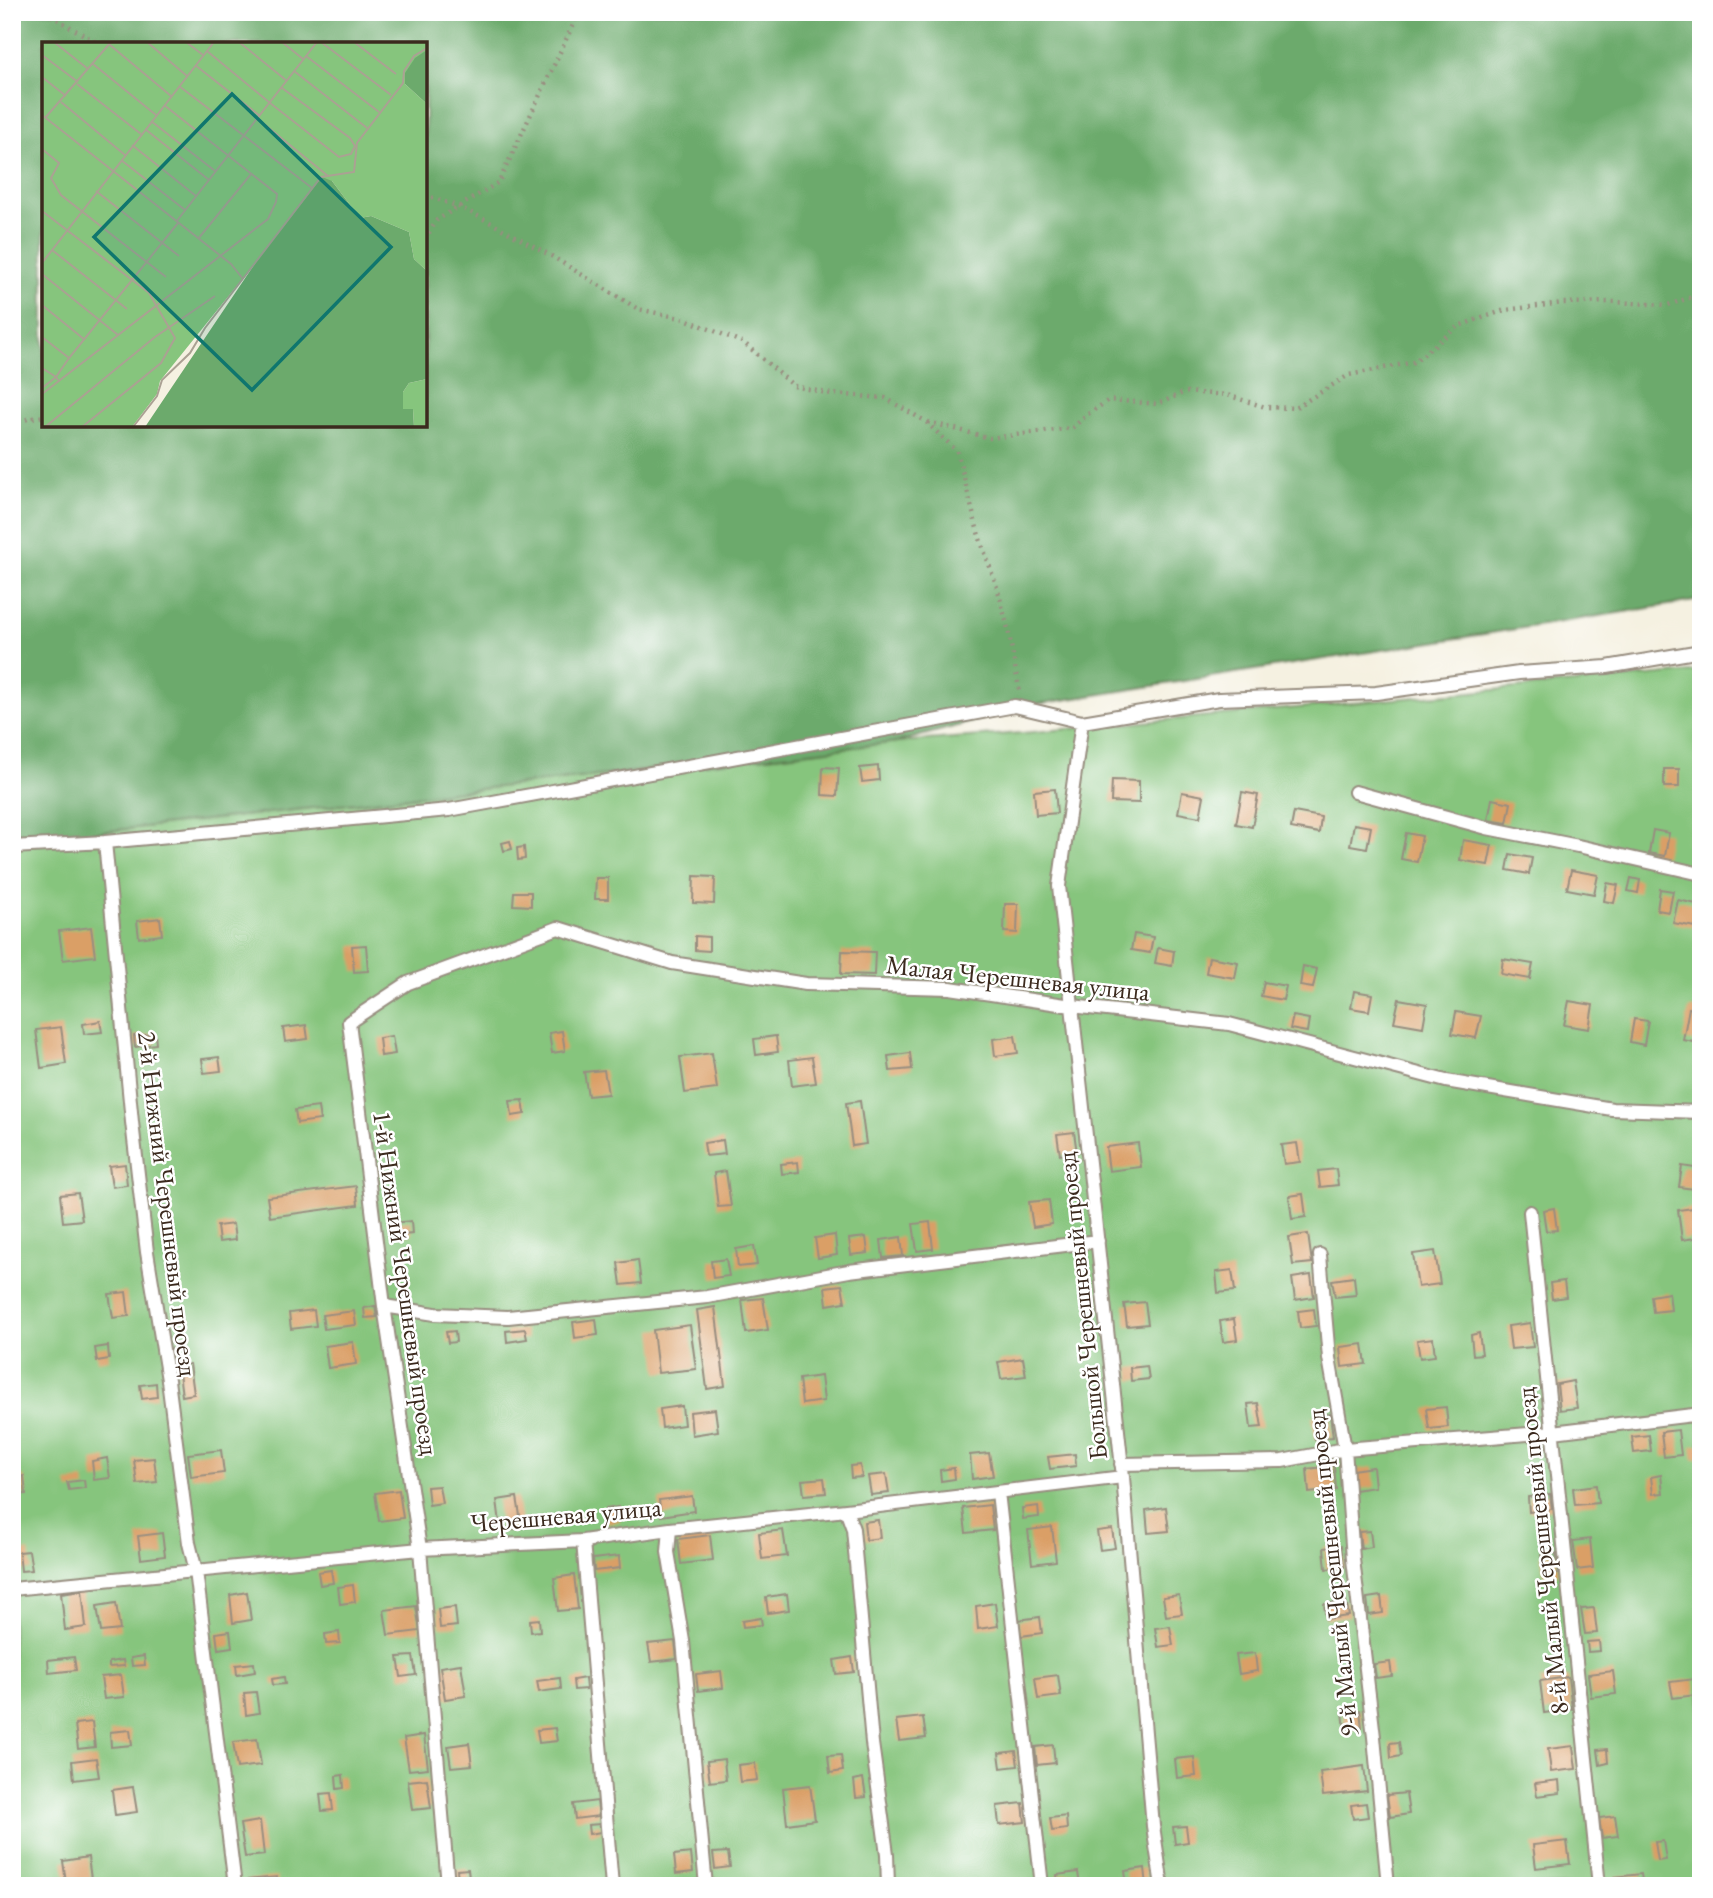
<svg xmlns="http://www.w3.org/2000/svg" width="1713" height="1898" font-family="'EB Garamond',serif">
  <rect width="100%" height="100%" fill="#fff"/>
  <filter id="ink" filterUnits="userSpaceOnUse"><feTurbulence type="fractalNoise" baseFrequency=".0143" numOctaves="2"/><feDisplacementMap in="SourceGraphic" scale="14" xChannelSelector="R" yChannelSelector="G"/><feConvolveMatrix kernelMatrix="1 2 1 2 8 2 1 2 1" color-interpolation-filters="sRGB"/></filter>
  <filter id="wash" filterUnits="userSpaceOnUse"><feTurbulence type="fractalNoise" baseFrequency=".00686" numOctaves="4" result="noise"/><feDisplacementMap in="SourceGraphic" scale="28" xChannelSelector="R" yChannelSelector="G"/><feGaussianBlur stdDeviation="1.57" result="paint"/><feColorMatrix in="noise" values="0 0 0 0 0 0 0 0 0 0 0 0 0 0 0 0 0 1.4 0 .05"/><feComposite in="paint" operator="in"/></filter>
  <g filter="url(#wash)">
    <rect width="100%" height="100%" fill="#f5f1e1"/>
    <path fill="#86c57d" stroke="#60784e" stroke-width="2" d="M1701 671V1886H12V839L82 834 898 742 1022 733Z"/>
    <path fill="#6caa6c" stroke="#546a45" stroke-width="2" fill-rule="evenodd" d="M12 12H1701V600L1038 704 898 742 82 834 12 839ZM44 44H425V425H44Z"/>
    <g id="blocks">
      <path fill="#da9f66" d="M878 766 879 780 862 782 860 768Z
        M823 767 839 768 837 796 822 795Z
        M1664 769H1679V787H1664Z
        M1112 780 1139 781V803L1111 802Z
        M1055 789 1057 813 1036 815 1034 791Z
        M1182 792 1204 796 1200 817 1178 813Z
        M1242 792 1258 795 1252 827 1236 824Z
        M1492 799 1511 803 1507 823 1488 820Z
        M1294 812 1321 817 1319 833 1291 828Z
        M1354 824 1371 827 1367 848 1350 845Z
        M1653 830 1669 833 1665 856 1649 853Z
        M1406 833 1422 836 1417 862 1401 859Z
        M1463 840 1492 845 1488 865 1460 860Z
        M510 841 512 849 504 851 502 843Z
        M524 847 525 859 518 860 517 848Z
        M1510 854 1532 858 1529 874 1507 870Z
        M1571 870 1598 875 1594 894 1567 889Z
        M694 876 715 877 714 904 693 903Z
        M596 878H608V899H595Z
        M1631 878 1640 880 1638 893 1628 891Z
        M1607 883 1618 885 1614 903 1604 901Z
        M1660 889 1673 891 1669 912 1657 910Z
        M514 892H531V906L513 905Z
        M1678 900 1701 905V928L1673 923Z
        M1005 904H1018L1017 933 1004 932Z
        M160 918 162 935 139 938 137 921Z
        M91 927 95 956 63 960 59 931Z
        M1134 934 1153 937 1150 953 1131 950Z
        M695 936 709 937V951L695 950Z
        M366 945 368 971 354 972 352 946Z
        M1158 948 1174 951 1172 966 1155 963Z
        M842 951 875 952 874 975 841 974Z
        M1209 957 1238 962 1235 978 1206 973Z
        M1503 959 1533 964 1530 979 1501 974Z
        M1303 966 1317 969 1313 988 1300 986Z
        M1264 982 1286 986 1283 1000 1261 996Z
        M1354 991 1372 994 1369 1011 1351 1008Z
        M1399 999 1427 1004 1423 1027 1394 1022Z
        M1569 1001 1593 1005 1589 1029 1564 1025Z
        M1689 1008 1701 1010 1699 1043 1683 1040Z
        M1456 1012 1481 1016 1476 1038 1452 1034Z
        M1293 1016 1309 1019 1307 1032 1290 1029Z
        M1634 1019 1648 1021 1644 1045 1630 1042Z
        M100 1021 102 1032 84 1034 83 1024Z
        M306 1025 308 1039 285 1042 283 1028Z
        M61 1027 66 1064 41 1068 36 1030Z
        M562 1031 565 1051 552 1053 549 1033Z
        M155 1034 156 1044 135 1047 134 1036Z
        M392 1036 395 1054 381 1056 379 1038Z
        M776 1036 778 1052 756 1055 754 1039Z
        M1015 1036 1018 1053 995 1056 993 1039Z
        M712 1053 717 1089 685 1093 680 1057Z
        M910 1053 912 1069 890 1071 888 1056Z
        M219 1057 221 1071 204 1073 202 1059Z
        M812 1057 816 1083 792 1086 789 1060Z
        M604 1070 608 1094 588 1096 584 1072Z
        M523 1100 525 1114 512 1116 510 1101Z
        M860 1101 866 1144 852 1146 846 1103Z
        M318 1107 320 1120 297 1123 295 1110Z
        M1074 1132 1077 1153 1060 1155 1057 1134Z
        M723 1140 725 1154 706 1156 704 1143Z
        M1138 1143 1141 1167 1109 1171 1106 1147Z
        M1297 1143 1300 1162 1284 1164 1281 1145Z
        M798 1162 799 1172 782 1174 781 1164Z
        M125 1164 127 1185 112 1187 109 1166Z
        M1682 1166 1701 1169V1190L1679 1187Z
        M1336 1169 1338 1185 1320 1187 1318 1171Z
        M726 1171 731 1206 718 1207 714 1173Z
        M356 1186 358 1205 270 1217 267 1197Z
        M78 1193 82 1220 63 1222 60 1195Z
        M1303 1194 1306 1217 1292 1219 1289 1196Z
        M1049 1200 1052 1224 1033 1227 1029 1202Z
        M1701 1207V1237L1682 1240 1678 1210Z
        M1554 1208 1557 1230 1546 1231 1543 1210Z
        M411 1221 412 1234 395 1236 393 1223Z
        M930 1222 933 1249 917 1251 913 1224Z
        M233 1224 235 1240 219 1242 217 1226Z
        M1308 1234 1312 1263 1293 1265 1289 1237Z
        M835 1235 837 1255 818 1258 815 1238Z
        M866 1237 868 1253 851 1255 849 1239Z
        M901 1237 903 1256 883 1258 881 1240Z
        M754 1246 757 1265 738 1267 736 1249Z
        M1435 1251 1440 1284 1418 1287 1413 1254Z
        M726 1259 729 1276 713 1278 711 1261Z
        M638 1260 641 1283 621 1285 618 1263Z
        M1232 1270 1235 1291 1218 1293 1216 1272Z
        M1311 1275 1314 1297 1295 1300 1292 1278Z
        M1354 1277 1356 1295 1335 1297 1332 1280Z
        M1564 1281 1566 1297 1552 1299 1550 1283Z
        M842 1285 845 1302 827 1305 825 1287Z
        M126 1292 129 1316 113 1318 109 1294Z
        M1669 1293 1671 1310 1653 1312 1651 1296Z
        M763 1298 768 1330 746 1333 742 1300Z
        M1145 1302 1148 1324 1127 1326 1124 1304Z
        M375 1306 377 1317 365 1318 364 1308Z
        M715 1307 725 1386 707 1389 697 1310Z
        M1314 1309 1316 1326 1300 1328 1298 1311Z
        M314 1310 316 1326 291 1329 289 1313Z
        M354 1311 356 1325 324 1329 322 1315Z
        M596 1319 598 1335 575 1338 573 1322Z
        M1234 1319 1237 1340 1223 1342 1220 1321Z
        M1530 1323 1533 1347 1511 1349 1508 1326Z
        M690 1325 696 1369 658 1373 653 1330Z
        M525 1329 527 1339 507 1342 506 1331Z
        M455 1331 456 1342 448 1343 446 1332Z
        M1479 1333 1482 1354 1473 1355 1471 1335Z
        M1433 1338 1435 1356 1420 1358 1417 1340Z
        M353 1342 356 1364 328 1368 325 1346Z
        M1363 1344 1366 1364 1342 1367 1340 1347Z
        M108 1346 109 1359 97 1361 95 1348Z
        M1023 1358 1026 1376 1001 1379 998 1362Z
        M190 1364 194 1394 182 1396 178 1365Z
        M1147 1366 1149 1379 1131 1381 1130 1368Z
        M821 1376 824 1401 802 1404 799 1379Z
        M1573 1381 1577 1408 1560 1410 1557 1384Z
        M156 1383 157 1397 142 1399 140 1385Z
        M1258 1403 1262 1427 1251 1428 1248 1404Z
        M682 1406 684 1425 662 1428 660 1409Z
        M1446 1407 1448 1427 1429 1429 1426 1409Z
        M715 1409 718 1431 692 1435 690 1412Z
        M1330 1414 1333 1437 1315 1439 1312 1416Z
        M1678 1430 1681 1455 1664 1457 1661 1432Z
        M1649 1435 1651 1451 1634 1453 1632 1437Z
        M1701 1445V1458L1694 1459 1692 1446Z
        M221 1450 224 1473 191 1477 188 1454Z
        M989 1453 993 1476 972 1479 970 1455Z
        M1075 1454 1076 1466 1050 1469 1048 1457Z
        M107 1458 110 1478 94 1480 92 1461Z
        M154 1458 157 1482 137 1484 134 1460Z
        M860 1465 862 1477 851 1478 850 1466Z
        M1334 1466 1336 1490 1309 1493 1307 1469Z
        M1373 1467 1375 1487 1354 1490 1352 1470Z
        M954 1468 955 1479 941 1481 940 1470Z
        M886 1474 889 1493 871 1495 868 1476Z
        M1661 1475 1663 1493 1653 1494 1651 1477Z
        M24 1476 26 1494 12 1495V1478Z
        M824 1478 826 1493 804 1495 802 1480Z
        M84 1480 85 1488 69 1490 67 1482Z
        M1596 1485 1598 1503 1575 1505 1573 1488Z
        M439 1486 442 1503 429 1505 427 1487Z
        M399 1490 403 1518 379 1521 375 1493Z
        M1550 1494 1552 1509 1529 1512 1528 1497Z
        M692 1496 694 1511 661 1516 659 1500Z
        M517 1497 522 1528 501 1531 497 1500Z
        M990 1505 993 1530 966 1533 963 1508Z
        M1038 1506 1039 1517 1023 1519 1022 1508Z
        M618 1507 620 1521 607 1523 605 1509Z
        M1166 1507 1169 1531 1148 1533 1146 1510Z
        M878 1520 880 1538 866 1540 864 1522Z
        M1052 1527 1056 1561 1032 1564 1028 1530Z
        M1112 1529 1115 1548 1100 1550 1097 1531Z
        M783 1530 787 1556 762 1559 759 1533Z
        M1370 1531 1372 1547 1361 1549 1359 1532Z
        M162 1533 165 1556 141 1559 138 1536Z
        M710 1535 713 1560 681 1564 678 1539Z
        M1590 1539 1593 1568 1577 1570 1573 1541Z
        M1341 1546 1344 1567 1326 1569 1324 1548Z
        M29 1551 32 1570 21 1571 19 1552Z
        M1556 1553 1559 1574 1544 1576 1541 1555Z
        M619 1556 620 1568 594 1571 593 1559Z
        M331 1570 333 1583 320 1585 318 1572Z
        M574 1575 578 1609 558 1611 554 1578Z
        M353 1585 355 1602 340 1604 338 1587Z
        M82 1590 86 1627 65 1630 61 1593Z
        M247 1592 251 1620 233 1623 230 1595Z
        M787 1594 789 1610 768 1613 766 1597Z
        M1179 1595 1182 1614 1166 1616 1163 1597Z
        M1381 1596 1383 1613 1369 1615 1367 1598Z
        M1346 1601 1349 1616 1326 1619 1324 1604Z
        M116 1603 120 1630 101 1632 97 1606Z
        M995 1603 998 1626 978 1629 976 1606Z
        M416 1606 420 1631 388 1635 384 1610Z
        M455 1607 457 1626 440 1628 438 1609Z
        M1594 1608 1597 1633 1585 1634 1581 1609Z
        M1040 1617 1042 1633 1021 1636 1018 1620Z
        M761 1618 762 1625 743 1627 742 1621Z
        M539 1619 540 1631 531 1632 530 1620Z
        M1170 1626 1173 1645 1158 1647 1155 1628Z
        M230 1631 232 1647 218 1649 216 1633Z
        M339 1632 340 1643 326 1644 325 1634Z
        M675 1641 677 1659 651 1662 648 1644Z
        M1599 1641 1600 1651 1588 1652 1587 1642Z
        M1255 1653 1257 1671 1239 1674 1236 1655Z
        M144 1656 145 1665 132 1666 131 1658Z
        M413 1656 416 1675 401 1677 398 1657Z
        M74 1657 76 1670 49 1673 48 1660Z
        M852 1657 854 1672 836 1674 834 1660Z
        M123 1660 124 1666 109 1667V1662Z
        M1390 1662 1392 1676 1376 1678 1374 1664Z
        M254 1663 255 1672 237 1675 236 1665Z
        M461 1664 466 1696 445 1699 440 1667Z
        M721 1671 723 1688 698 1691 696 1674Z
        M1613 1671 1616 1694 1591 1697 1588 1674Z
        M121 1675 124 1697 104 1699 101 1677Z
        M1058 1675 1061 1696 1038 1699 1035 1678Z
        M284 1677 285 1684 273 1685 272 1679Z
        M1568 1677 1572 1709 1544 1713 1540 1681Z
        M560 1678 561 1689 539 1692 537 1681Z
        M585 1678 586 1689 574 1690 573 1680Z
        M1694 1679 1696 1695 1673 1698 1670 1682Z
        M256 1692 259 1713 246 1715 244 1693Z
        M1360 1710 1362 1728 1345 1730 1343 1712Z
        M923 1717 926 1738 899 1741 896 1720Z
        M92 1722 95 1747 78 1749 75 1724Z
        M555 1728 557 1741 539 1743 537 1730Z
        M130 1730 132 1745 111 1747 110 1732Z
        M424 1735 428 1768 409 1770 404 1738Z
        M257 1739 261 1765 237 1768 233 1742Z
        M1399 1742 1401 1756 1391 1758 1390 1743Z
        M469 1743 472 1765 451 1767 448 1746Z
        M1053 1745 1055 1763 1037 1765 1035 1747Z
        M1573 1746 1576 1769 1551 1772 1548 1749Z
        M1607 1749 1608 1763 1600 1765 1598 1750Z
        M1016 1751 1018 1766 1001 1768 999 1753Z
        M841 1755 843 1771 830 1773 828 1756Z
        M1194 1757 1196 1776 1177 1778 1175 1759Z
        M96 1758 99 1777 74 1780 72 1761Z
        M724 1759 726 1780 710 1782 707 1761Z
        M755 1763 757 1780 740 1782 738 1765Z
        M1364 1766 1367 1791 1323 1796 1320 1772Z
        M343 1775 344 1788 337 1789 336 1776Z
        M863 1778 866 1797 856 1798 854 1780Z
        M427 1779 431 1808 412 1810 408 1781Z
        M1559 1780 1560 1793 1537 1796 1535 1783Z
        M810 1785 815 1820 787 1824 783 1788Z
        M133 1787 137 1812 115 1815 112 1790Z
        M331 1793 333 1810 322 1811 320 1794Z
        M1406 1793 1409 1814 1390 1817 1387 1795Z
        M597 1801 599 1816 575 1819 573 1804Z
        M1023 1803 1025 1822 999 1825 997 1806Z
        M1366 1803 1368 1817 1353 1819 1351 1805Z
        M1066 1816 1067 1829 1052 1831 1050 1818Z
        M1615 1816 1618 1836 1602 1838 1599 1818Z
        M260 1821 264 1855 245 1857 240 1824Z
        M600 1824 601 1832 589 1834 588 1825Z
        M1186 1826 1188 1842 1175 1844 1173 1827Z
        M1567 1841 1570 1864 1536 1868 1533 1845Z
        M1663 1841 1666 1860 1658 1861 1655 1842Z
        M728 1852 730 1867 715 1869 713 1853Z
        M691 1853 693 1872 676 1874 674 1855Z
        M88 1857 91 1879 66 1883 63 1861Z
        M1145 1868 1147 1886H1127L1125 1871Z
        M468 1869 470 1886H459L457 1870Z
        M1078 1872 1080 1886H1058L1057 1875Z
        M1641 1874 1643 1886H1616L1615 1877Z
        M277 1877 278 1886H249L248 1880Z
        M144 1881V1886H118V1884Z"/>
    </g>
  </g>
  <g filter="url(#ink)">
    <use href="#blocks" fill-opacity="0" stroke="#988e80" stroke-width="2"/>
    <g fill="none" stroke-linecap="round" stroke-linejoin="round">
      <g stroke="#988e80" stroke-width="16">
        <path id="service" d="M1082 722 1059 886 1123 1477 1153 1826 1162 1886
          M1355 792 1487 828 1578 846 1701 874
          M105 842 132 1122 147 1252 168 1380 189 1543 196 1571 235 1886
          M12 847 105 842 449 810 1015 706 1082 722 1219 699 1376 693 1519 673 1607 667 1701 651
          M1530 1212 1599 1886
          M1320 1255 1329 1358 1345 1449 1353 1559 1374 1737 1388 1886
          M384 1306 435 1314 508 1317 707 1297 849 1271 1098 1241
          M1121 1464 1282 1461 1345 1449 1553 1432 1701 1414
          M998 1492 1042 1886
          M846 1510 853 1529 872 1743 887 1854 888 1886
          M670 1529 668 1552 683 1641 706 1886
          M583 1541 612 1886
          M12 1589 420 1549 583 1541 670 1529 846 1510 1123 1477
          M448 1886 420 1549 384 1306 349 1022 408 983 558 928 672 963 806 984 950 988 1072 1006 1229 1024 1446 1081 1612 1109 1701 1112"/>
      </g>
      <path stroke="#988e80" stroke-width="4.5" stroke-dasharray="2 5" stroke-linecap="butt" d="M45 12 99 44
        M425 195 459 207 482 218 548 254 638 309 685 319 744 343 794 386 831 394 885 398 925 421 957 451 979 536 998 590 1008 629 1019 688 1018 692
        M425 239 437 220 499 182 579 12
        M12 422 44 416
        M928 422 990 438 1072 428 1088 414 1109 400 1158 404 1185 392 1227 395 1265 407 1295 408 1349 375 1414 362 1458 326 1505 310 1563 303 1613 302 1668 305 1701 294"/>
      <use href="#service" stroke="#fff" stroke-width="12"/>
    </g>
  </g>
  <g text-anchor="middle" stroke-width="5" stroke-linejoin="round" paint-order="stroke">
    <g font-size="26" fill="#3b2a1e" stroke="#fff">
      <text transform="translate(1018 978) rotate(6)" y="9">Малая Черешневая улица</text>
      <text transform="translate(168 1204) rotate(83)" y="9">2-й Нижний Черешневый проезд</text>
      <text transform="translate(406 1283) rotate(82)" y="9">1-й Нижний Черешневый проезд</text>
      <text transform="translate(1082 1306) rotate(-96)" y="9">Большой Черешневый проезд</text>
      <text transform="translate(566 1515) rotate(-5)" y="9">Черешневая улица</text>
      <text transform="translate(1542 1551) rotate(-96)" y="9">8-й Малый Черешневый проезд</text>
      <text transform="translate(1332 1573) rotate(-96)" y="9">9-й Малый Черешневый проезд</text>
    </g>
  </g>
  <g transform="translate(42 42)">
    <rect width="385" height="385" fill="#f5f1e1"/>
    <path d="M0 0H385V8L363 42 385 62V229L372 217 367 190 329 174 318 176 290 139 214 220 118 339 115 352 90 385H0ZM385 337V385H372L371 367H361V350L367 341Z" fill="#86c57d"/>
    <path d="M385 8V62L363 42V31L373 16ZM280 135 290 139 318 176 329 174 367 190 372 217 385 229V337L367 341 361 350V367H371L372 385H103L214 220Z" fill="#6caa6c"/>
    <path fill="none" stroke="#aba193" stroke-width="2" d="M12 0 46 27M105 0 145 34M144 0 161 13M197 0 245 39M240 0 261 17M279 0 349 53M312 0 354 32M68 3 129 54M165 9 228 61M0 13 36 40M264 14 337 70M51 22 114 73M153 23 218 74M252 29 325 86M0 35 24 54M35 42 99 92M137 44 270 146M19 60 83 113M228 61 297 115 309 112 313 104 308 96 240 46M0 73 189 222 201 237M3 76 69 0M216 77 286 134M109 79 173 129M103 87 167 138M90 103 154 154M0 107 17 121 9 136 19 153 124 235M79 118 143 168M54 149 137 214M0 169 107 251 133 296 119 321 40 385M134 180 275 0M156 197 209 132M10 208 85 267M0 221 172 0M0 232 76 293M0 263 43 298M0 295 27 316M0 326 14 335 0 346M16 338 14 335 27 316 136 181M0 352 226 177 234 160 235 152 122 63M3 385 113 295 173 254M91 385 115 354 120 338 148 311 163 286 279 135 312 130 315 101 361 41 362 29 372 14 385 6"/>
    <path fill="#0f766e" fill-opacity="0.15" stroke="#0f766e" stroke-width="3.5" d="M190 52 349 205 210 348 52 195Z"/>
    <rect width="385" height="385" fill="none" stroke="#3b2a1e" stroke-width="3.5"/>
  </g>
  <rect width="1713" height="1898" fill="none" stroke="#fff" stroke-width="42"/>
</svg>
